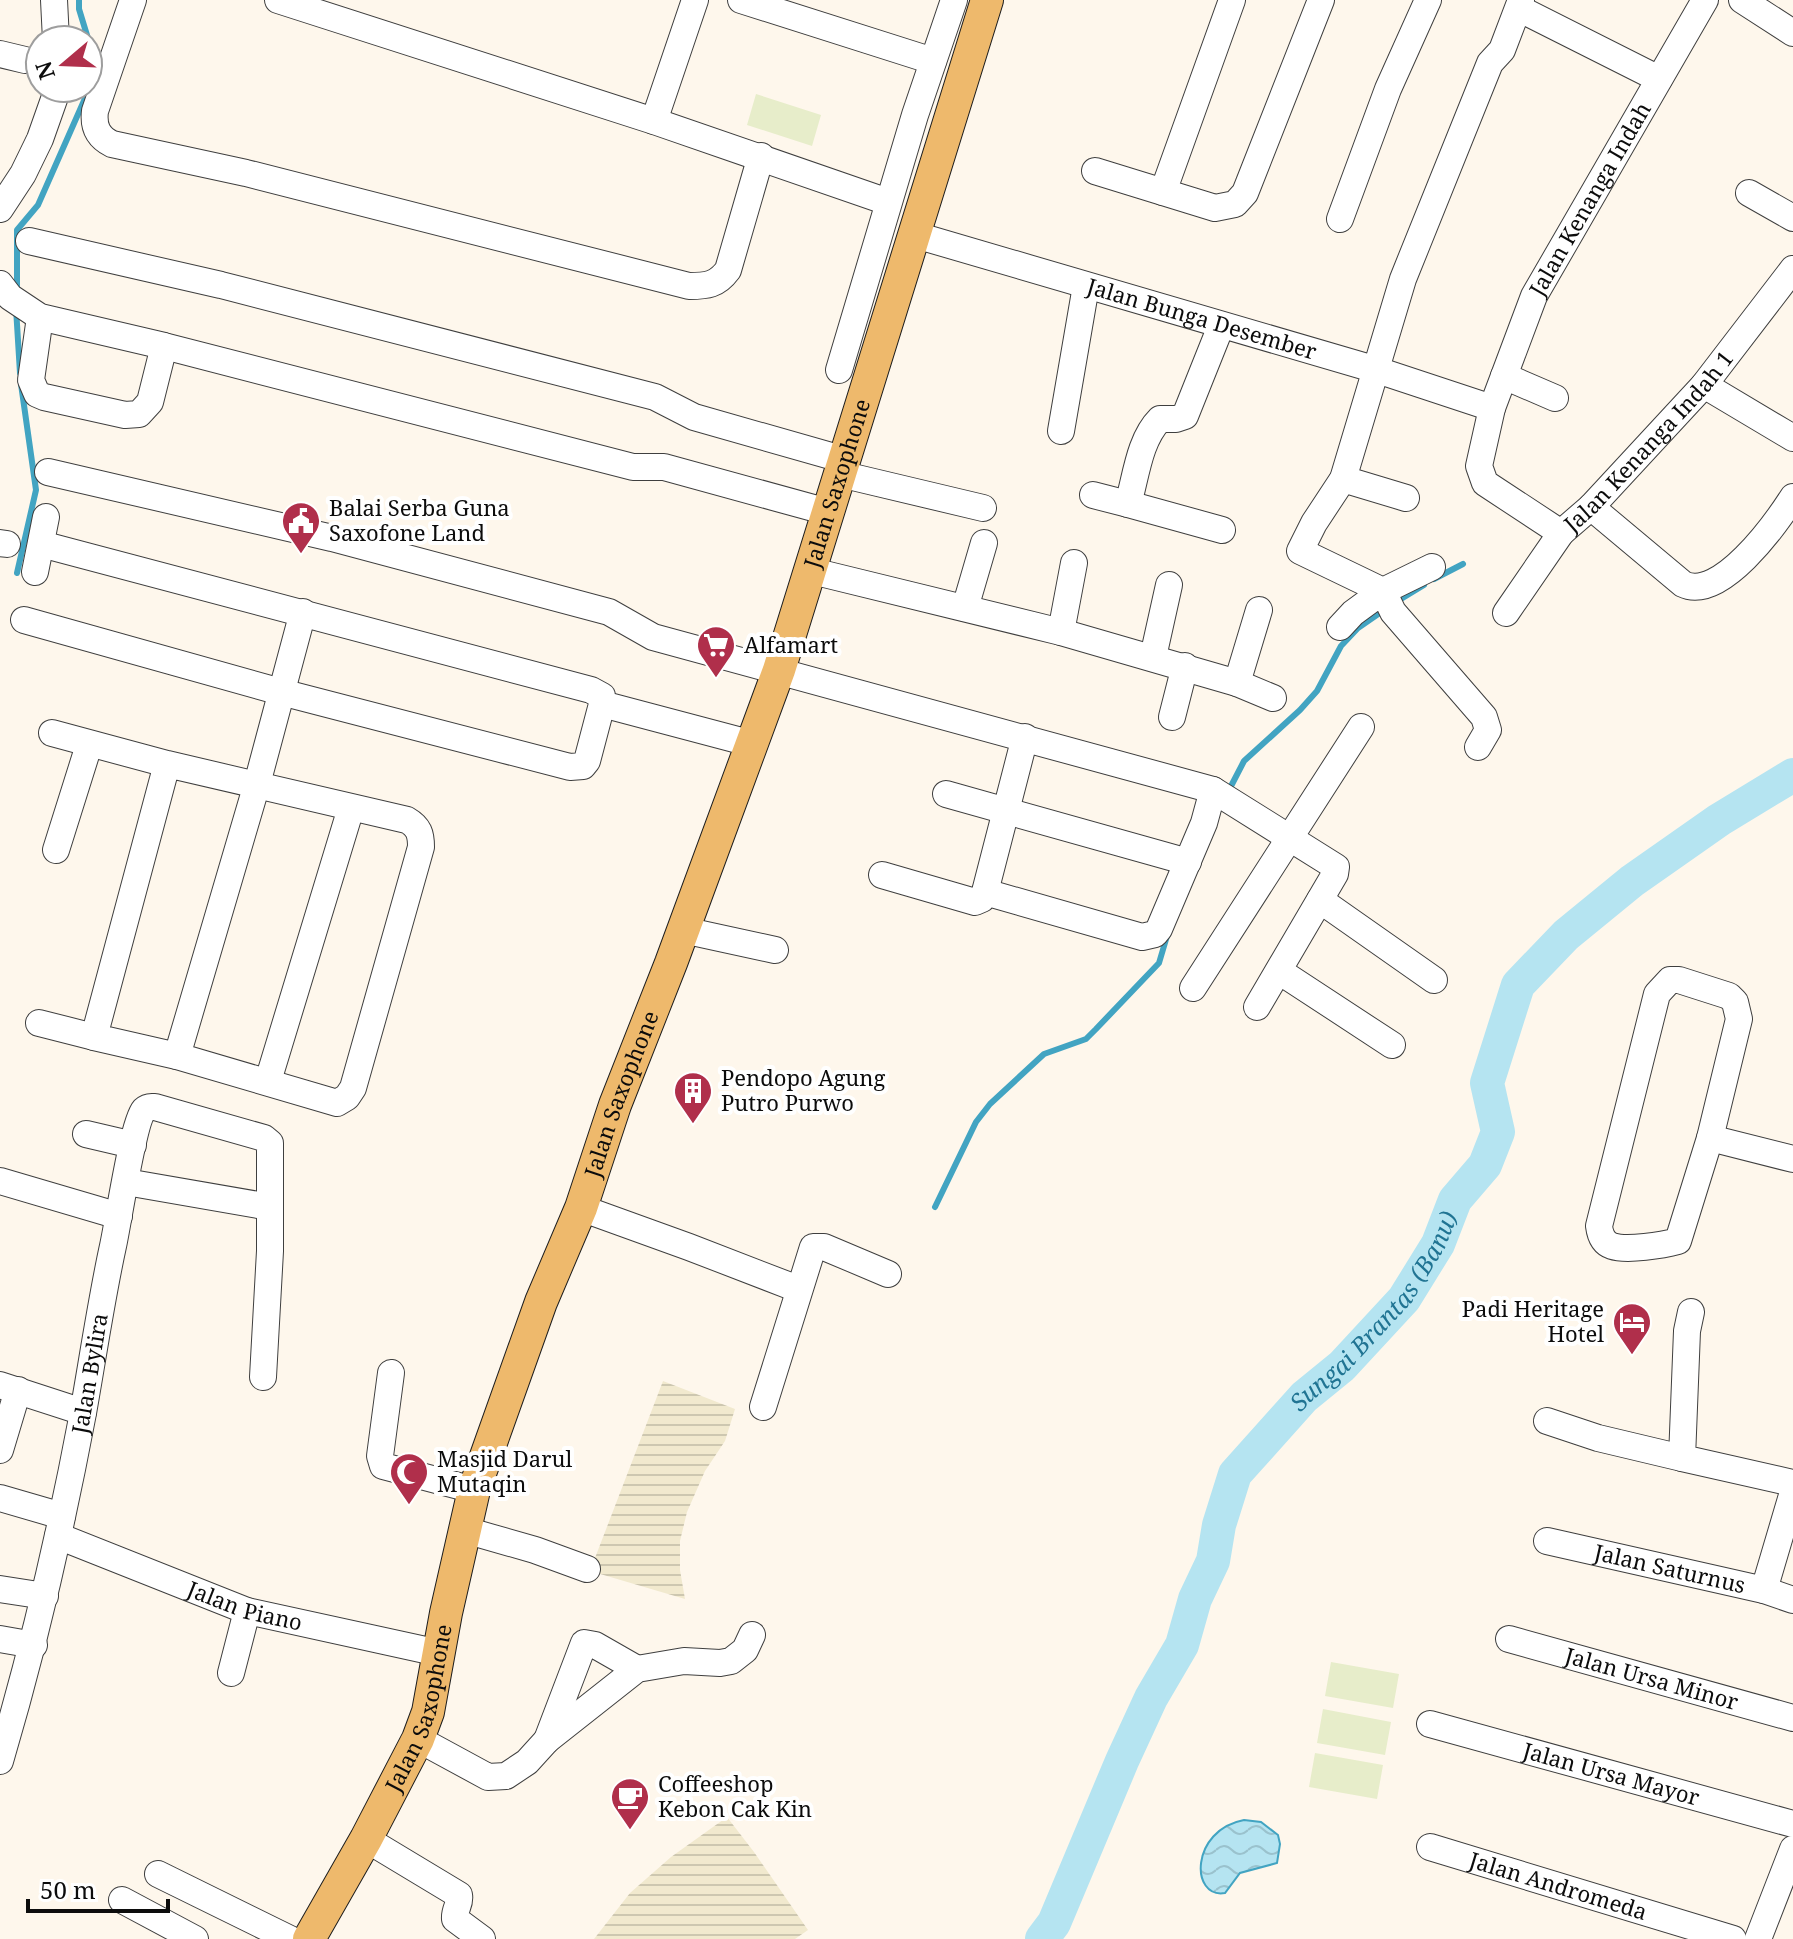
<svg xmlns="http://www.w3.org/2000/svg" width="1793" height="1939" font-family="'Noto Serif',serif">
  <defs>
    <pattern id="farmland-rules" width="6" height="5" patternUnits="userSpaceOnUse" patternTransform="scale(2)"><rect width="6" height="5" fill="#f1e9ce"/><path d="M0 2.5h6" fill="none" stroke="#cdc7b0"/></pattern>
    <pattern id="water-waves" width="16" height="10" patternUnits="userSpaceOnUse" patternTransform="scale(2)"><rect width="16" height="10" fill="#b5e4f1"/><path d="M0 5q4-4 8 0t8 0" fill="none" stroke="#9ac2cd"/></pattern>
  </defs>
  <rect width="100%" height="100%" fill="#fef7ec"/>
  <path fill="url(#farmland-rules)" d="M663 1381 735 1409 725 1441 705 1471 687 1512 680 1541V1570L685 1599 590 1571Z
    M727 1817 754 1852 808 1930 795 1939H594L630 1893 671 1857Z"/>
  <path fill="#e7edca" d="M756 94 821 115 812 146 747 125Z
    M1331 1662 1399 1674 1393 1708 1325 1696Z
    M1323 1709 1391 1722 1385 1755 1317 1743Z
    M1315 1753 1383 1765 1377 1799 1309 1787Z"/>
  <path fill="url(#water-waves)" stroke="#42a4c2" stroke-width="2" d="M1244 1820 1261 1822 1278 1835 1280 1844 1277 1863 1240 1873 1225 1893C1190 1899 1190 1830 1244 1820Z"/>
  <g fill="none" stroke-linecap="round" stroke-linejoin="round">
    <path stroke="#42a4c2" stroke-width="6" d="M79 0V9L97 68 95 73
      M17 293V230L38 205 90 87
      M16 308 20 373
      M17 573 36 490 21 384
      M1434 579 1463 564
      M1396 602 1424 585
      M1229 790 1244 761 1300 710 1317 691 1341 646 1358 628 1384 610
      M935 1207 976 1122 990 1104 1044 1054 1086 1039 1096 1029 1159 963 1167 936"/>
    <path stroke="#b5e4f1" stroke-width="34" id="s1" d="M1042 1939 1054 1923 1122 1761 1151 1698 1182 1645 1195 1599 1213 1561 1219 1525 1235 1474 1304 1397 1342 1366 1404 1299 1438 1244 1455 1200 1485 1165 1498 1132 1487 1083 1518 985 1566 935 1632 881 1719 820 1793 775"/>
    <g stroke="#3f3f3f" stroke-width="28">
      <g id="minor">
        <path d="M54 0 56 40"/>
        <path d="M133 0 95 111C93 127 98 137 112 144L246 173 689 286C707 286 717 285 728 270L761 156"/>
        <path d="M278 0 654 121 888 202"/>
        <path d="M741 0 933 61"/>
        <path d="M1742 0 1793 33"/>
        <path d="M1520 9 1659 79"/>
        <path d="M0 54 25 60"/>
        <path d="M654 121 695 0"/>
        <path d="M1095 171 1215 208 1235 204 1245 193 1321 0"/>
        <path d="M1163 192 1232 0"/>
        <path d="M1749 193 1793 218"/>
        <path d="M0 209 23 174 40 139 58 88"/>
        <path d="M1340 219 1388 89 1428 0"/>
        <path id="s2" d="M912 234 1377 370 1492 408"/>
        <path d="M29 241 221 285 655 397 694 417 845 460"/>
        <path d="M0 284 10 297 40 317 164 346 633 467H664L828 512"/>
        <path d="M40 317 31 380 37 394 44 397 125 415 139 414 150 402 164 346"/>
        <path d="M1221 326 1185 416 1176 419H1160C1139 440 1136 477 1128 504L1222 530"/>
        <path d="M839 370 915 115 954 0"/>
        <path d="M1504 376 1555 398"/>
        <path d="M1704 385 1793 438"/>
        <path d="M1061 431 1086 286"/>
        <path d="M48 472 332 538 609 612 653 637 1213 790 1336 867 1335 874 1257 1007"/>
        <path d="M840 474 983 508"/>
        <path d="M1343 479 1406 498"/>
        <path d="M1093 495 1128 504"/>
        <path d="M1591 507 1683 584C1720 602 1775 525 1793 497"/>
        <path id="s3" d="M1561 533 1485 483 1479 466 1492 408 1534 296 1705 0"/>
        <path d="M0 543 7 544"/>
        <path d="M1432 567 1383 591 1300 551 1314 523 1343 479 1403 279 1490 63 1502 50 1521 0"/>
        <path d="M808 570 1061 632 1237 683 1259 610"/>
        <path d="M35 572 46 517"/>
        <path d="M965 608 984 543"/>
        <path id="s4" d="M1506 613 1561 533 1591 507 1704 385 1793 269"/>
        <path d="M24 620 281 692 570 767 583 766 587 761 602 704V696L591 690 41 544"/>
        <path d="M1340 627 1353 613 1383 591 1393 612 1484 717 1488 730 1478 747"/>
        <path d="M1061 632 1074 563"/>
        <path d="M1153 657 1169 585"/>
        <path d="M1237 683 1273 698"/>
        <path d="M602 704 753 744"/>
        <path d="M1172 717 1185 666"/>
        <path d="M52 733 167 764 407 820C419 827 421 834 421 847L353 1088 347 1097 337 1103 177 1056 94 1037 167 764"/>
        <path d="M946 794 1188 862"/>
        <path d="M56 850 89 745"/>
        <path d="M882 875 975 902 982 899 985 892 1142 937 1155 934 1159 929 1204 823 1213 790"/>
        <path d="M985 892 1025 737"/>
        <path d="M1320 900 1434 980"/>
        <path d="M683 930 775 950"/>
        <path d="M1279 971 1392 1045"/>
        <path d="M1670 980H1679L1729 996 1735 1002 1739 1019 1710 1138 1678 1241C1663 1245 1627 1251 1612 1246 1603 1243 1600 1234 1599 1226L1657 994Z"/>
        <path d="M1193 988 1361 727"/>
        <path d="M39 1023 94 1037"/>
        <path d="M177 1056 257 784 303 612"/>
        <path d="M268 1081 351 808"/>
        <path d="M86 1134 133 1145"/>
        <path d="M1710 1138 1793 1159"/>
        <path d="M0 1181 119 1216"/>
        <path d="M126 1182 270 1207"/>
        <path d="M581 1208 689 1247 798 1289"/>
        <path d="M1691 1312 1687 1331 1682 1458 1793 1483"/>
        <path d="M391 1373 380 1456 383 1466 474 1490"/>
        <path d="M0 1385 83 1412"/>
        <path d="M763 1407 813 1247H824L888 1274"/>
        <path d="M1547 1421 1598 1438 1682 1458"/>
        <path d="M0 1450 18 1390"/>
        <path d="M0 1498 62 1516"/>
        <path d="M465 1530 535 1550 587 1569"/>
        <path id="s5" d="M58 1536 247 1611 439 1653"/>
        <path id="s6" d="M1547 1541 1764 1590 1793 1600"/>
        <path d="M0 1589 45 1596"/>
        <path d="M1764 1590 1793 1492"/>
        <path d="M0 1639 34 1645"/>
        <path id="s7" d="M1509 1639 1793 1718"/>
        <path d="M231 1673 247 1611"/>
        <path id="s8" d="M1430 1724 1793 1824"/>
        <path d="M418 1739 488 1777 506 1776 527 1762 547 1740 637 1669 684 1661 720 1663 731 1661 745 1650 752 1635"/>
        <path d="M547 1740 584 1643 595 1645 637 1669"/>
        <path id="s9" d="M0 1761C34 1646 61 1530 83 1413 93 1357 101 1301 113 1246 118 1224 133 1122 144 1110 148 1106 150 1107 155 1107L264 1138 270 1143V1251L263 1377"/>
        <path d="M366 1839 459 1895C461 1904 454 1909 455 1919L482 1939"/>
        <path id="s10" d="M1430 1847 1733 1939"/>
        <path d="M158 1874 290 1939"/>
        <path d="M122 1900 195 1939"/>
        <path d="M1758 1939 1793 1849"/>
      </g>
    </g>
    <g stroke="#1d1d1d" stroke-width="34">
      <g id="major">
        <path id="s11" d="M309 1939 366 1839 418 1739 428 1712 446 1613 474 1490 541 1302 581 1208 615 1105 671 963 779 670 987 0"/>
      </g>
    </g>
    <use href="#minor" stroke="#fff" stroke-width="26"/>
    <use href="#major" stroke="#eeb96c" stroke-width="32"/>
  </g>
  <defs>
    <g id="civic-pin" transform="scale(2)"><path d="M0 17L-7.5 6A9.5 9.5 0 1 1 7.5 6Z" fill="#b02f4b" stroke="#fff"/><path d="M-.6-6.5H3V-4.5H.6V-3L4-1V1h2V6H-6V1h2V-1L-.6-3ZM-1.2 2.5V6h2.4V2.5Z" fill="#fff"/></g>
    <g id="supermarket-pin" transform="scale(2)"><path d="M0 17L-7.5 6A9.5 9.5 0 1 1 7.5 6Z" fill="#b02f4b" stroke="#fff"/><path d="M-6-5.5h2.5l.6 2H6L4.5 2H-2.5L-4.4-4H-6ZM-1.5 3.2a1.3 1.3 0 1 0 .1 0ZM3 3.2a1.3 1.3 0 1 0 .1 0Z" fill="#fff"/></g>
    <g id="building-pin" transform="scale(2)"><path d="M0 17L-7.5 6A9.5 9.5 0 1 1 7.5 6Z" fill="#b02f4b" stroke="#fff"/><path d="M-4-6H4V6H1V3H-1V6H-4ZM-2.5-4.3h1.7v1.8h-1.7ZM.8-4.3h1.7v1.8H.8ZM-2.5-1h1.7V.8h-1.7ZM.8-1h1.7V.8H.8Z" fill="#fff"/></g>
    <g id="hotel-pin" transform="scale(2)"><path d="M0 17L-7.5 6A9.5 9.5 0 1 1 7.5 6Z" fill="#b02f4b" stroke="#fff"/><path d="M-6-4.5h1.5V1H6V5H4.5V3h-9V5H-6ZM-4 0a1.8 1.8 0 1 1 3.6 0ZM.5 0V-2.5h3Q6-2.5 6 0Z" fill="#fff"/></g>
    <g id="mosque-pin" transform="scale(2)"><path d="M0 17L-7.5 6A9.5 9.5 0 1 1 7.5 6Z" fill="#b02f4b" stroke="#fff"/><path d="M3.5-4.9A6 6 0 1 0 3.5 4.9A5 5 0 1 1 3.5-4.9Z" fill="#fff"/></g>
    <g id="cafe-pin" transform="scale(2)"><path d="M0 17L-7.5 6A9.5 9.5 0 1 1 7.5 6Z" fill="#b02f4b" stroke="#fff"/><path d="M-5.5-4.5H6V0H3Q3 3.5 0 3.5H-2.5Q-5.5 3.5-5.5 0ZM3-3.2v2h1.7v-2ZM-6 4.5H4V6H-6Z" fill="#fff"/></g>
  </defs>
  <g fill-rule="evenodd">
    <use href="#civic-pin" x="301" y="521"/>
    <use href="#supermarket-pin" x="716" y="645"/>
    <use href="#building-pin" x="693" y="1091"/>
    <use href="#hotel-pin" x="1632" y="1322"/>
    <use href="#mosque-pin" x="409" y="1472"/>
    <use href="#cafe-pin" x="630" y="1797"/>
  </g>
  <g text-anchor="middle" stroke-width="8" stroke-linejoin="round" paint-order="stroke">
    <g font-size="22" fill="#0c0c0c" stroke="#fff">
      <text dy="8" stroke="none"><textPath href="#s3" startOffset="400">Jalan Kenanga Indah</textPath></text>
      <text dy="8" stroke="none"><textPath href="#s2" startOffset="302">Jalan Bunga Desember</textPath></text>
      <text dy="8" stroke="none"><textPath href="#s4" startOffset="224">Jalan Kenanga Indah 1</textPath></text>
      <text dy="8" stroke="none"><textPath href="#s11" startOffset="1554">Jalan Saxophone</textPath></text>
      <text dy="8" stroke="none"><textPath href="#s11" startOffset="906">Jalan Saxophone</textPath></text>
      <text dy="8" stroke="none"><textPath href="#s9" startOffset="398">Jalan Bylira</textPath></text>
      <text dy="8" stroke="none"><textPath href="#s6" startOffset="126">Jalan Saturnus</textPath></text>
      <text dy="8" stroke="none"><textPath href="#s5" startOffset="200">Jalan Piano</textPath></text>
      <text dy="8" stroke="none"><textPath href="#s7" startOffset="148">Jalan Ursa Minor</textPath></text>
      <text dy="8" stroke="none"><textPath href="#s11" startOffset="258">Jalan Saxophone</textPath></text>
      <text dy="8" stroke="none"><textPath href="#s8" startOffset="188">Jalan Ursa Mayor</textPath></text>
      <text dy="8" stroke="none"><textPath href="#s10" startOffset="134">Jalan Andromeda</textPath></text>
    </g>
    <g font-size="22" fill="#0c0c0c" stroke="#fff" text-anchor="start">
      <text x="329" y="516">Balai Serba Guna<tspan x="329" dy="25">Saxofone Land</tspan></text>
      <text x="744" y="653">Alfamart</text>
      <text x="721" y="1086">Pendopo Agung<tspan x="721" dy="25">Putro Purwo</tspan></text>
      <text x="1604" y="1317" text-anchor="end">Padi Heritage<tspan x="1604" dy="25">Hotel</tspan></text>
      <text x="437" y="1467">Masjid Darul<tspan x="437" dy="25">Mutaqin</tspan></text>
      <text x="658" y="1792">Coffeeshop<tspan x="658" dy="25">Kebon Cak Kin</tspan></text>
    </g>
    <g font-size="24" font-style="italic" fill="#207493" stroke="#fff">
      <text dy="8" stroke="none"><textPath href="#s1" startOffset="722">Sungai Brantas (Banu)</textPath></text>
    </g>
  </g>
  <g transform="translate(64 64) rotate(251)"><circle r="38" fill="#ffffff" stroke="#9e9e9e" stroke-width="2"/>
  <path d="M0-6L14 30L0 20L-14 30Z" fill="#b02f4b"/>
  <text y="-12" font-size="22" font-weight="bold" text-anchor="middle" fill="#0c0c0c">N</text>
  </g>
  <path d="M28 1899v12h140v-12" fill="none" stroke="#0c0c0c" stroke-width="4"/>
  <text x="40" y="1899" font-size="24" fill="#0c0c0c" stroke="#ffffff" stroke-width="6" paint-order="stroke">50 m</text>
</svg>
